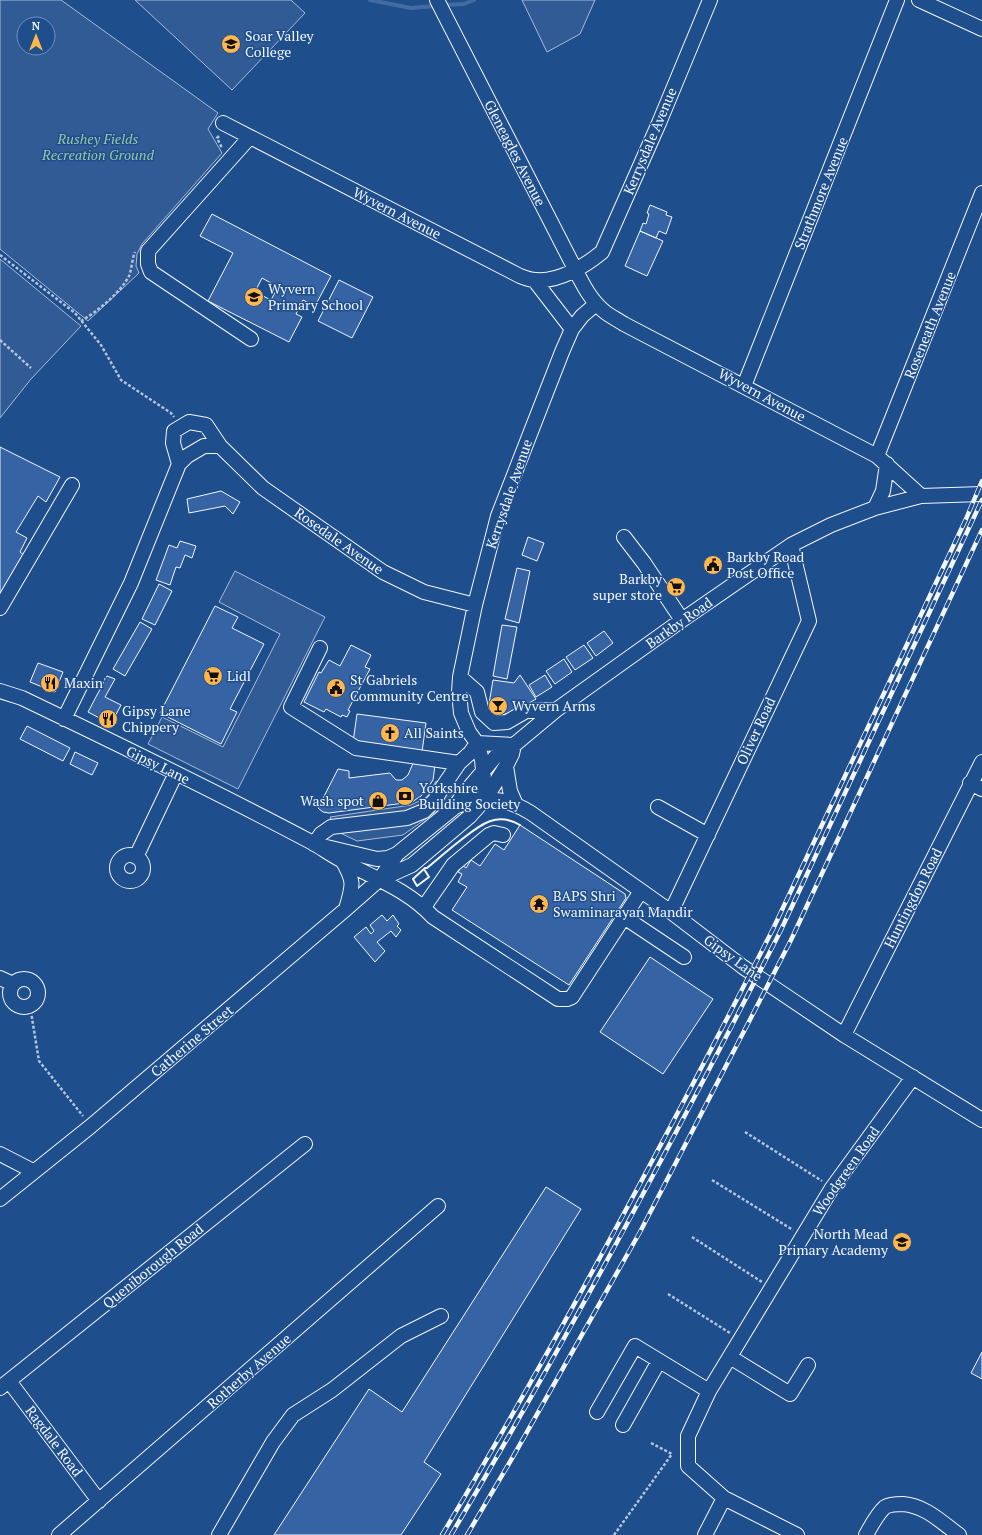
<svg xmlns="http://www.w3.org/2000/svg" width="982" height="1535" font-family="'PT Serif',serif">
  <rect width="100%" height="100%" fill="#1f4e8c"/>
  <path fill="#305b95" stroke="#a8bbd7" fill-rule="evenodd" d="M0 0H61L218 113 208 129 222 153 142 244 137 254 136 266 139 273 88 321 0 249ZM24 24H48V48H24Z
    M135 0H291L305 13 232 90Z
    M522 0H595L580 34 547 52Z
    M0 259 81 326 31 379 0 418Z
    M235 571 325 617 238 789 148 744 162 717 223 747 280 634 219 602Z
    M436 781 460 788 444 806 403 835 357 841 336 831 330 817 411 805 427 797Z"/>
  <g fill="none" stroke-linecap="round" stroke-linejoin="round">
    <path stroke="#446ba0" stroke-width="4" d="M370 0 411 8 436 6
      M443 5 464 4 474 0"/>
  </g>
  <path fill="#3563a3" stroke="#f2f6ff" fill-rule="evenodd" d="M650 205 667 212 666 215 672 217 666 234 659 231 656 238 640 231 643 223 646 224 649 214 647 213Z
    M212 214 331 276 315 306 303 300 296 314 302 317 289 342 208 301 233 253 200 236ZM262 278 278 287 271 300 255 292Z
    M640 231 663 241 647 276 625 266Z
    M339 280 373 297 352 338 318 321Z
    M0 447 60 477 46 502 38 496 16 532 27 538 20 552 25 556 0 595Z
    M221 491 240 502 233 514 225 506 189 513 187 499Z
    M528 537 544 543 537 561 522 555Z
    M180 541 196 546 192 558 185 555 180 568 176 567 170 585 156 580 169 545 177 548Z
    M517 568 530 571 519 623 505 619Z
    M159 584 172 591 155 625 142 619Z
    M215 606 238 617 232 628 264 644 230 709 237 712 221 744 160 713Z
    M140 622 152 629 125 676 113 669Z
    M502 625 517 627 507 679 493 676Z
    M604 631 613 643 596 656 587 643Z
    M351 645 371 655 365 667 370 669 348 710 350 711 347 717 342 715 341 717 326 709 324 712 304 702 319 672 321 673 329 660 340 666Z
    M584 645 593 658 575 670 566 657Z
    M564 659 572 672 555 684 546 671Z
    M38 663 63 672 55 692 30 682Z
    M520 675 536 699 507 716 506 714 500 715 492 712 489 704 493 680 514 683Z
    M545 675 552 687 536 697 529 685Z
    M107 676 115 679 105 697 121 705 111 724 88 712Z
    M357 714 426 723 422 752 353 742Z
    M27 726 70 748 63 761 20 739Z
    M75 752 98 763 92 775 70 764Z
    M414 761 435 764 434 773 433 780 427 789 421 796 412 802 329 813 323 812 318 808 338 769 349 771V778L390 773 396 780H402L408 775Z
    M520 825 625 894 626 898 569 985 452 910 467 887 458 882 462 874 458 872 462 865 466 868 471 860 480 866 495 844 504 850Z
    M382 915 387 921 393 915 399 924 397 926 401 930 396 937 391 931 377 942 385 951 375 962 354 937 366 927 371 934 374 931 370 925Z
    M650 957 713 999 663 1074 600 1032Z
    M546 1187 581 1209 424 1462 441 1474 401 1535H274L369 1389 402 1412Z
    M982 1352V1379L971 1373Z"/>
  <g fill="none" stroke-linecap="round" stroke-linejoin="round">
    <g stroke="#f2f6ff" stroke-width="16">
      <path id="minor" d="M437 0 575 269C583 285 591 301 605 312 610 316 618 320 624 324L877 456 921 496
        M919 0 982 29
        M223 123 520 276C525 278 531 280 536 280 559 282 585 266 602 252L659 123 710 0
        M250 137 148 251V264L151 272 251 339
        M535 281 572 329
        M744 386 897 0
        M877 456 982 193
        M179 464 173 443 174 431 189 422 206 425 220 446
        M875 508 883 491 887 464
        M624 537 644 563 682 620
        M0 608 72 485
        M320 648 291 707 356 748 459 763
        M460 677 477 692 482 712 494 723 507 722 526 711 556 710
        M0 691 22 698C120 745 217 792 313 843 322 848 331 855 341 860 373 878 407 889 433 917L558 999H567L572 997 641 891
        M64 719 131 583 179 464 187 456 204 446H220L263 488 383 572 424 592 475 605
        M477 743 470 753 459 763 442 788 435 800 424 811 407 818 331 827 321 834 314 844 377 859 388 858 397 854 455 807C480 794 507 798 531 813L671 912 743 967 844 1035 982 1120
        M477 743 514 745
        M506 766 510 791 516 805
        M970 783 982 789
        M486 798 482 760 479 749 477 743 469 732 461 713 459 692 460 677 475 605 498 516 562 352 572 329 582 316 596 304
        M455 807 462 796 496 756 514 745 556 710 682 620 791 545 831 525 875 508 921 496 982 494
        M658 807 708 835
        M117 868a13 13 0 1 1 26 0a13 13 0 1 1-26 0Z
        M136 857 176 773
        M342 860C355 882 353 885 346 909
        M381 879 412 865 469 817 486 798 506 766 512 754 514 745
        M424 907 453 865 489 835 494 833 503 835
        M671 912 809 621 791 545
        M624 917 684 957
        M0 978 13 984
        M10 993a14 14 0 1 1 28 0a14 14 0 1 1-28 0Z
        M844 1035 982 762
        M0 1154 33 1171
        M0 1199 91 1126 346 909 380 879 397 854
        M730 1357 790 1394 808 1365
        M9 1381 99 1501
        M0 1388 305 1144
        M597 1412 635 1346 709 1391
        M623 1425 659 1361
        M59 1535 438 1206
        M219 1535 273 1442 293 1415 332 1390 401 1336 441 1316
        M705 1535 724 1498
        M797 1535 724 1498 688 1466V1436L709 1391 832 1188 913 1077
        M866 1535C871 1526 877 1514 885 1507 890 1504 898 1504 903 1504 926 1506 941 1522 959 1535"/>
    </g>
    <path stroke="#b3c4dc" stroke-width="2.5" stroke-dasharray="3 2" stroke-linecap="butt" d="M219 136 217 138 222 148
      M0 255 75 313 101 345 121 380 171 413 174 417
      M81 321C98 311 120 293 129 276 132 268 132 259 135 252
      M0 340 31 368
      M30 1006 39 1061 83 1116
      M745 1132 822 1181
      M712 1180 793 1230
      M692 1237 762 1282
      M668 1294 730 1333
      M651 1443 672 1454
      M614 1535 672 1454"/>
    <use href="#minor" stroke="#1f4e8c" stroke-width="14"/>
    <g stroke="#f2f6ff" stroke-width="4.5">
      <path id="rail" d="M442 1535C560 1337 668 1135 773 929L966 519 982 481
        M451 1535C568 1338 676 1136 780 932L982 500
        M467 1535 514 1455 640 1232 756 1008 791 940 982 530"/>
    </g>
    <use href="#rail" stroke="#1f4e8c" stroke-width="3" stroke-dasharray="9" stroke-linecap="butt"/>
    <path stroke="#f2f6ff" stroke-width="2" d="M424 869 429 877 417 886 413 879 425 868H427C438 859 449 849 461 840 480 825 496 811 520 825"/>
  </g>
  <defs>
    <g id="school-disc" transform="scale(1)"><circle r="9.5" fill="#ffb74d" stroke="#1f4e8c"/><path d="M0-5L7-2L0 1L-7-2ZM-4 1L0 2.5L4 1V4Q0 6-4 4Z" fill="#111"/></g>
    <g id="civic-disc" transform="scale(1)"><circle r="9.5" fill="#ffb74d" stroke="#1f4e8c"/><path d="M-.6-6.5H3V-4.5H.6V-3L4-1V1h2V6H-6V1h2V-1L-.6-3ZM-1.2 2.5V6h2.4V2.5Z" fill="#111"/></g>
    <g id="supermarket-disc" transform="scale(1)"><circle r="9.5" fill="#ffb74d" stroke="#1f4e8c"/><path d="M-6-5.5h2.5l.6 2H6L4.5 2H-2.5L-4.4-4H-6ZM-1.5 3.2a1.3 1.3 0 1 0 .1 0ZM3 3.2a1.3 1.3 0 1 0 .1 0Z" fill="#111"/></g>
    <g id="restaurant-disc" transform="scale(1)"><circle r="9.5" fill="#ffb74d" stroke="#1f4e8c"/><path d="M-5-6h1v4h1v-4h1v4h1v-4h1v5L-1.5 .5V6h-2V.5L-5-1ZM5-6V6H3V1.5H1.5Q1.5-4 5-6Z" fill="#111"/></g>
    <g id="bar-disc" transform="scale(1)"><circle r="9.5" fill="#ffb74d" stroke="#1f4e8c"/><path d="M-6-5H6L.8 .8V4.5H3.5V6h-7V4.5H-.8V.8Z" fill="#111"/></g>
    <g id="church-disc" transform="scale(1)"><circle r="9.5" fill="#ffb74d" stroke="#1f4e8c"/><path d="M-1.2-6h2.4v3.5h3.3v2.4h-3.3V6h-2.4V-.1h-3.3v-2.4h3.3Z" fill="#111"/></g>
    <g id="bank-disc" transform="scale(1)"><circle r="9.5" fill="#ffb74d" stroke="#1f4e8c"/><path d="M-6-4H6V4H-6ZM0-2.3a2.3 2.3 0 1 0 0 4.6a2.3 2.3 0 1 0 0-4.6Z" fill="#111"/></g>
    <g id="shop-disc" transform="scale(1)"><circle r="9.5" fill="#ffb74d" stroke="#1f4e8c"/><path d="M-5-2.5h2.3a2.7 3.5 0 0 1 5.4 0H5L5.5 6h-11ZM-1.5-2.5h3a1.5 2.3 0 0 0-3 0Z" fill="#111"/></g>
    <g id="temple-disc" transform="scale(1)"><circle r="9.5" fill="#ffb74d" stroke="#1f4e8c"/><path d="M0-6L5-2H3V0L6.5 2.5H4V6H1.5V3h-3V6H-4V2.5H-6.5L-3 0V-2H-5Z" fill="#111"/></g>
  </defs>
  <g fill-rule="evenodd">
    <use href="#school-disc" x="231" y="44"/>
    <use href="#school-disc" x="254" y="297"/>
    <use href="#civic-disc" x="713" y="565"/>
    <use href="#supermarket-disc" x="676" y="587"/>
    <use href="#supermarket-disc" x="213" y="676"/>
    <use href="#restaurant-disc" x="50" y="683"/>
    <use href="#civic-disc" x="336" y="688"/>
    <use href="#bar-disc" x="498" y="706"/>
    <use href="#restaurant-disc" x="108" y="719"/>
    <use href="#church-disc" x="390" y="733"/>
    <use href="#bank-disc" x="405" y="796"/>
    <use href="#shop-disc" x="378" y="801"/>
    <use href="#temple-disc" x="539" y="904"/>
    <use href="#school-disc" x="902" y="1242"/>
  </g>
  <g text-anchor="middle" stroke-width="3" stroke-linejoin="round" paint-order="stroke">
    <g font-size="14" fill="#f2f6ff" stroke="#1f4e8c" text-anchor="start">
      <text x="245" y="41">Soar Valley<tspan x="245" dy="16">College</tspan></text>
      <text x="268" y="294">Wyvern<tspan x="268" dy="16">Primary School</tspan></text>
      <text x="727" y="562">Barkby Road<tspan x="727" dy="16">Post Office</tspan></text>
      <text x="662" y="584" text-anchor="end">Barkby<tspan x="662" dy="16">super store</tspan></text>
      <text x="227" y="681">Lidl</text>
      <text x="350" y="685">St Gabriels<tspan x="350" dy="16">Community Centre</tspan></text>
      <text x="64" y="688">Maxin'</text>
      <text x="512" y="711">Wyvern Arms</text>
      <text x="122" y="716">Gipsy Lane<tspan x="122" dy="16">Chippery</tspan></text>
      <text x="404" y="738">All Saints</text>
      <text x="419" y="793">Yorkshire<tspan x="419" dy="16">Building Society</tspan></text>
      <text x="364" y="806" text-anchor="end">Wash spot</text>
      <text x="553" y="901">BAPS Shri<tspan x="553" dy="16">Swaminarayan Mandir</tspan></text>
      <text x="888" y="1239" text-anchor="end">North Mead<tspan x="888" dy="16">Primary Academy</tspan></text>
    </g>
    <g font-size="14" font-style="italic" fill="#97c8a6" stroke="#1f4e8c">
      <text x="98" y="144">Rushey Fields<tspan x="98" dy="16">Recreation Ground</tspan></text>
    </g>
    <g font-size="14" fill="#f2f6ff" stroke="#1f4e8c">
      <text transform="translate(650 141) rotate(-67)" y="5">Kerrysdale Avenue</text>
      <text transform="translate(515 153) rotate(63)" y="5">Gleneagles Avenue</text>
      <text transform="translate(821 193) rotate(-68)" y="5">Strathmore Avenue</text>
      <text transform="translate(397 213) rotate(27)" y="5">Wyvern Avenue</text>
      <text transform="translate(930 325) rotate(-68)" y="5">Roseneath Avenue</text>
      <text transform="translate(762 395) rotate(28)" y="5">Wyvern Avenue</text>
      <text transform="translate(509 494) rotate(-71)" y="5">Kerrysdale Avenue</text>
      <text transform="translate(339 541) rotate(35)" y="5">Rosedale Avenue</text>
      <text transform="translate(679 623) rotate(-35)" y="5">Barkby Road</text>
      <text transform="translate(756 731) rotate(-65)" y="5">Oliver Road</text>
      <text transform="translate(158 765) rotate(26)" y="5">Gipsy Lane</text>
      <text transform="translate(913 898) rotate(-63)" y="5">Huntingdon Road</text>
      <text transform="translate(733 958) rotate(36)" y="5">Gipsy Lane</text>
      <text transform="translate(192 1041) rotate(-40)" y="5">Catherine Street</text>
      <text transform="translate(846 1171) rotate(-55)" y="5">Woodgreen Road</text>
      <text transform="translate(153 1266) rotate(-39)" y="5">Queniborough Road</text>
      <text transform="translate(249 1371) rotate(-41)" y="5">Rotherby Avenue</text>
      <text transform="translate(54 1441) rotate(53)" y="5">Ragdale Road</text>
    </g>
  </g>
  <g transform="translate(36 36)"><circle r="19" fill="#1f4e8c" stroke="#7391ba"/>
  <path d="M0-3L7 15L0 10L-7 15Z" fill="#ffb74d"/>
  <text y="-6" font-size="11" font-weight="bold" text-anchor="middle" fill="#f2f6ff">N</text>
  </g>
</svg>
